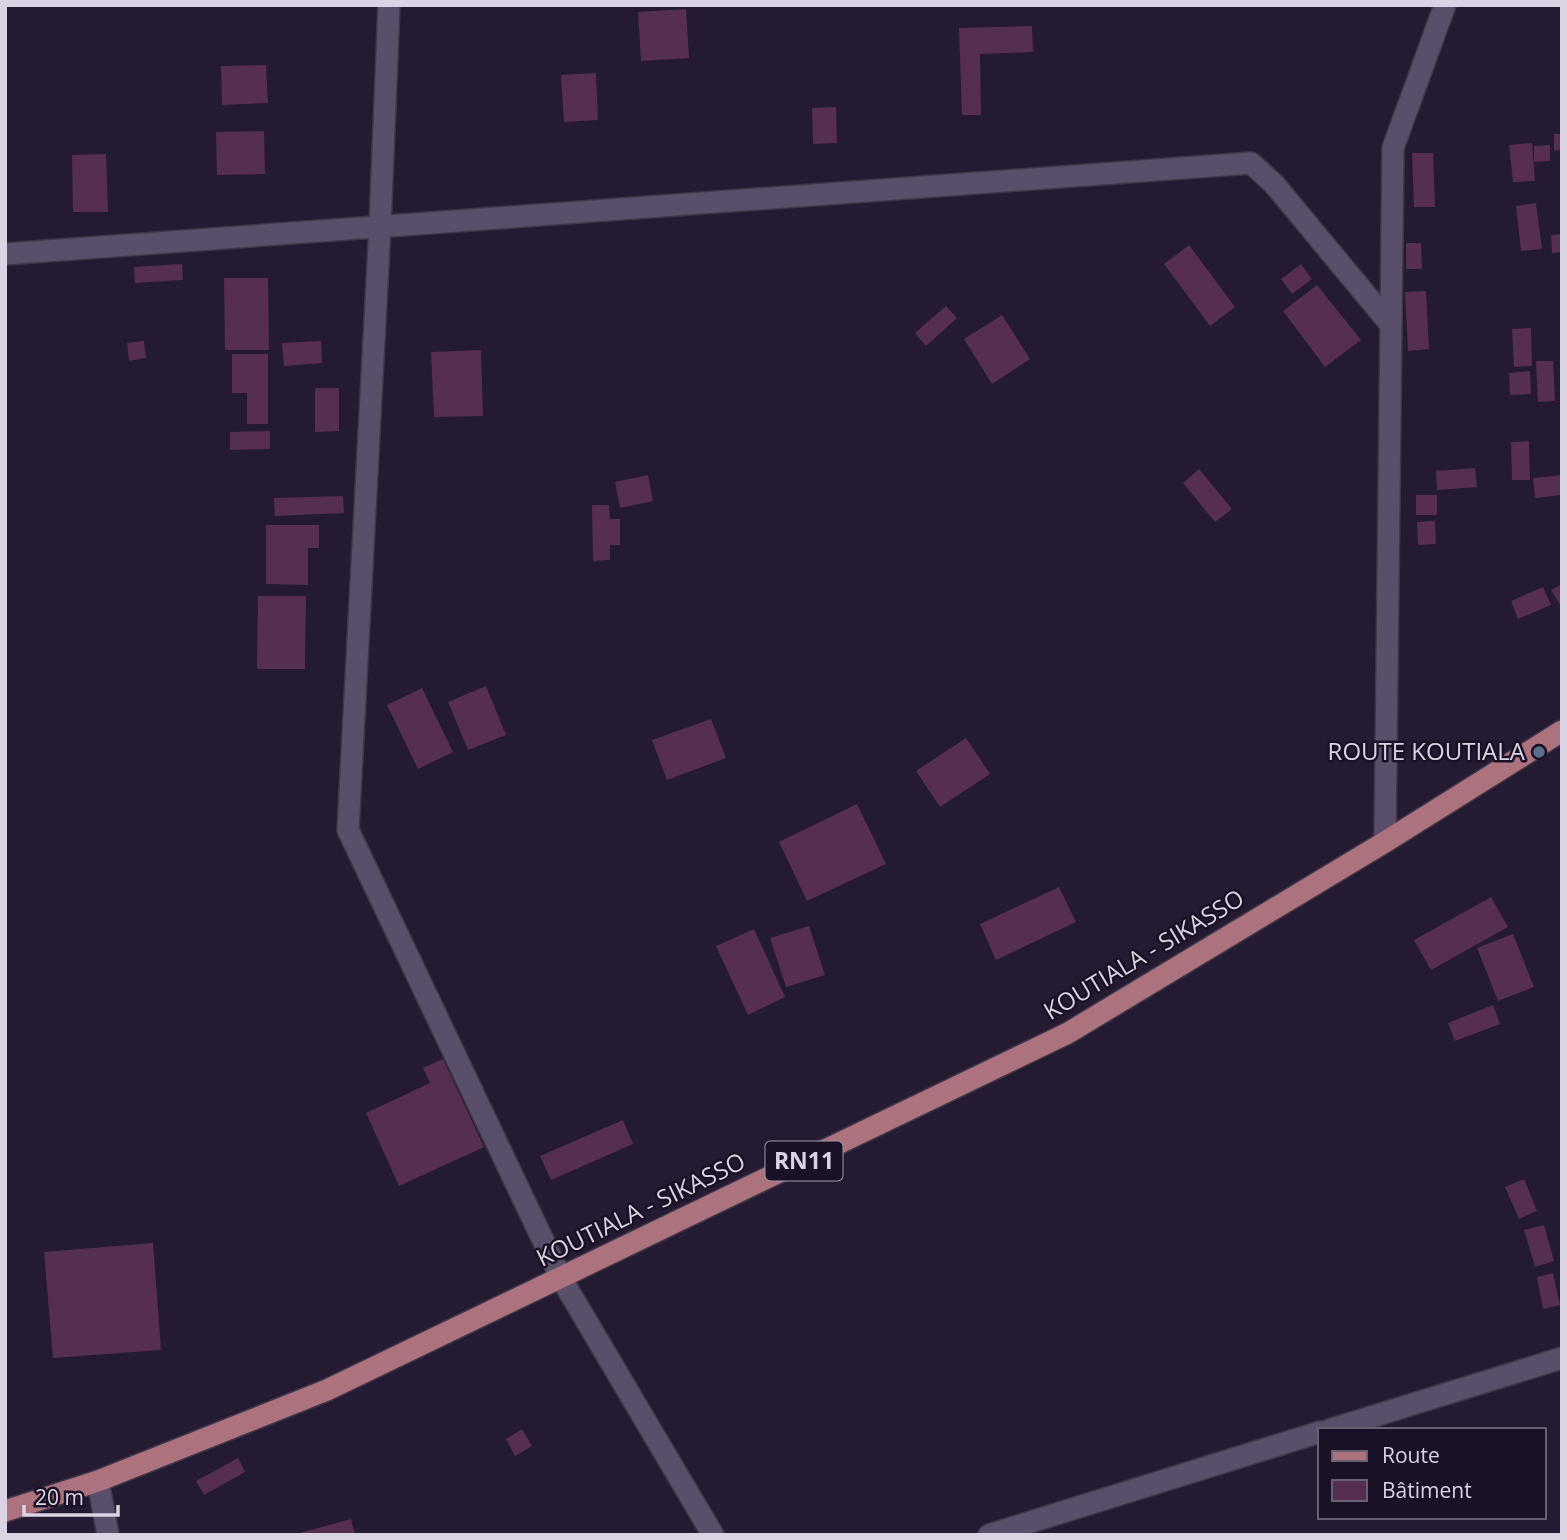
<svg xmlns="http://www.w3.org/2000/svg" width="1567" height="1540" font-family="'Open Sans',sans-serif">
  <rect width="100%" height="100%" fill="#241a32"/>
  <path fill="#552e52" d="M686 9 689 58 641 61 638 12Z
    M1032 26 1033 52 980 54 981 115H962L959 28Z
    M266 65 268 103 222 105 221 66Z
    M596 73 598 120 564 122 561 75Z
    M836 107 837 143 813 144 812 108Z
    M264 131 265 174 217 175 216 132Z
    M1554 134H1562V150L1554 151Z
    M1532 143 1535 181 1513 182 1509 145Z
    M1550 145V161L1534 162V146Z
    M1412 153H1433L1435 207H1414Z
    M106 154 108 212H73L72 155Z
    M1536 203 1542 249 1521 251 1516 206Z
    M1562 234V252L1552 253 1551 235Z
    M1406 243H1421L1422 269H1406Z
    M1189 245 1235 307 1210 326 1164 264Z
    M182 264 183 280 135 283 134 267Z
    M1301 264 1312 279 1292 294 1281 279Z
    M224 278H268L269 350H225Z
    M1317 285 1361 340 1325 367 1283 311Z
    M1426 291 1429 349 1408 351 1405 292Z
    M946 306 957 318 926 346 915 333Z
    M1002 315 1030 359 992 384 964 339Z
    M1531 328 1532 366 1514 367 1512 329Z
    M144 341 146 358 129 361 127 343Z
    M321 341 322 363 284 366 282 343Z
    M481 350 483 416 434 417 431 352Z
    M232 354H268V424H247V393H232Z
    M1536 361H1553L1555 401 1538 402Z
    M1530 371 1531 394 1510 395 1509 373Z
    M315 388H339V431L315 432Z
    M270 431V449L230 450V432Z
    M1529 441 1530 480H1512L1511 442Z
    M1475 468 1477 487 1437 490 1436 471Z
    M1199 469 1232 509 1215 522 1183 483Z
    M648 475 653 501 620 508 615 482Z
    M1562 475V495L1535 498 1533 478Z
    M1416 495H1437V515H1416Z
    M343 496 344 513 275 516 274 498Z
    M592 505H609L610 519H620V545H610V560L593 561Z
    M1435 521 1436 544 1418 545 1417 522Z
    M266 525H319V548H308V585L266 584Z
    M1562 584V608L1551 590Z
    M1543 587 1551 605 1518 619 1511 601Z
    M258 596H306L305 669H257Z
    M486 686 506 735 468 750 448 702Z
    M422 688 453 752 418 769 387 705Z
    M711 719 726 758 667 780 652 740Z
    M966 738 990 774 940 807 916 771Z
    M857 804 886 864 807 901 779 842Z
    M1059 887 1076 922 996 960 980 924Z
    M1491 897 1508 927 1431 970 1414 940Z
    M809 926 825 975 786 987 770 938Z
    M754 929 785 997 748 1015 716 946Z
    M1513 934 1534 987 1498 1001 1477 948Z
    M1493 1005 1500 1024 1455 1041 1448 1023Z
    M443 1059 484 1147 399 1186 366 1113 430 1083 423 1068Z
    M623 1120 633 1144 551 1180 540 1156Z
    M1524 1179 1537 1211 1519 1219 1505 1187Z
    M1544 1225 1554 1261 1535 1267 1524 1230Z
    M153 1243 161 1350 53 1358 44 1252Z
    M1553 1273 1560 1305 1543 1309 1537 1277Z
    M522 1429 532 1446 515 1456 506 1439Z
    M238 1458 245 1472 204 1495 196 1481Z
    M351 1519 355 1535H296V1534Z"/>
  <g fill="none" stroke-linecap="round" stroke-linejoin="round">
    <g stroke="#3f3649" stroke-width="24">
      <path id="minor" d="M389 5 380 226 348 830 561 1278 713 1535
        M5 254 1251 163 1274 184 1391 325
        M1385 842 1393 148 1445 5
        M1329 1430 1562 1358
        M98 1481 108 1535
        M989 1535 1320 1432"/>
    </g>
    <g stroke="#3f3649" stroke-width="24">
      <path id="major" d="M5 1511 98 1481 327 1390 1068 1033 1385 842 1562 731"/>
    </g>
    <use href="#minor" stroke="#5a4f6a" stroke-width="21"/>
    <use href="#major" stroke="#ac727d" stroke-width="21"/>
  </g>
  <circle fill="#5c6f8a" stroke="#1b1127" stroke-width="2.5" cx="1539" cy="752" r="7"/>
  <g text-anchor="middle" stroke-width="5" stroke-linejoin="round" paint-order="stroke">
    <rect fill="#1b1127" stroke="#a199ab" stroke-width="2" x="765.5" y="1141.5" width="77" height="39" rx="5"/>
    <g font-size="23" font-weight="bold" fill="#dad3e3">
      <text x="804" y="1169">RN11</text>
    </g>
    <g font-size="24" fill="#dad3e3" stroke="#1b1127" text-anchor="end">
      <text x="1525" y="760">ROUTE KOUTIALA</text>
    </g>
    <g font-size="24" fill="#dad3e3" stroke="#1b1127">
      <text transform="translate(1144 955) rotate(-31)" y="8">KOUTIALA - SIKASSO</text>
      <text transform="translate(641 1210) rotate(-26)" y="8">KOUTIALA - SIKASSO</text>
    </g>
  </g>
  <rect width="1567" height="1540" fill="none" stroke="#dad3e3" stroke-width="14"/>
  <rect x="1318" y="1428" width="228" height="91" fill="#1b1127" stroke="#675f72" stroke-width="2"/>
  <rect x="1332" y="1451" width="35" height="10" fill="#ac727d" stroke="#675f72" stroke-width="2"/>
  <text x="1382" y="1463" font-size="21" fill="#dad3e3">Route</text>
  <rect x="1332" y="1480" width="35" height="21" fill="#552e52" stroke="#675f72" stroke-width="2"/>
  <text x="1382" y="1498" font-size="21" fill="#dad3e3">Bâtiment</text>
  <path d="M24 1505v10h94v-10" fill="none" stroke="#dad3e3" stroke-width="3.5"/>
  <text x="35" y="1505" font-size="21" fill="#dad3e3" stroke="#1b1127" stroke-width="5" paint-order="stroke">20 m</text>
</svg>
